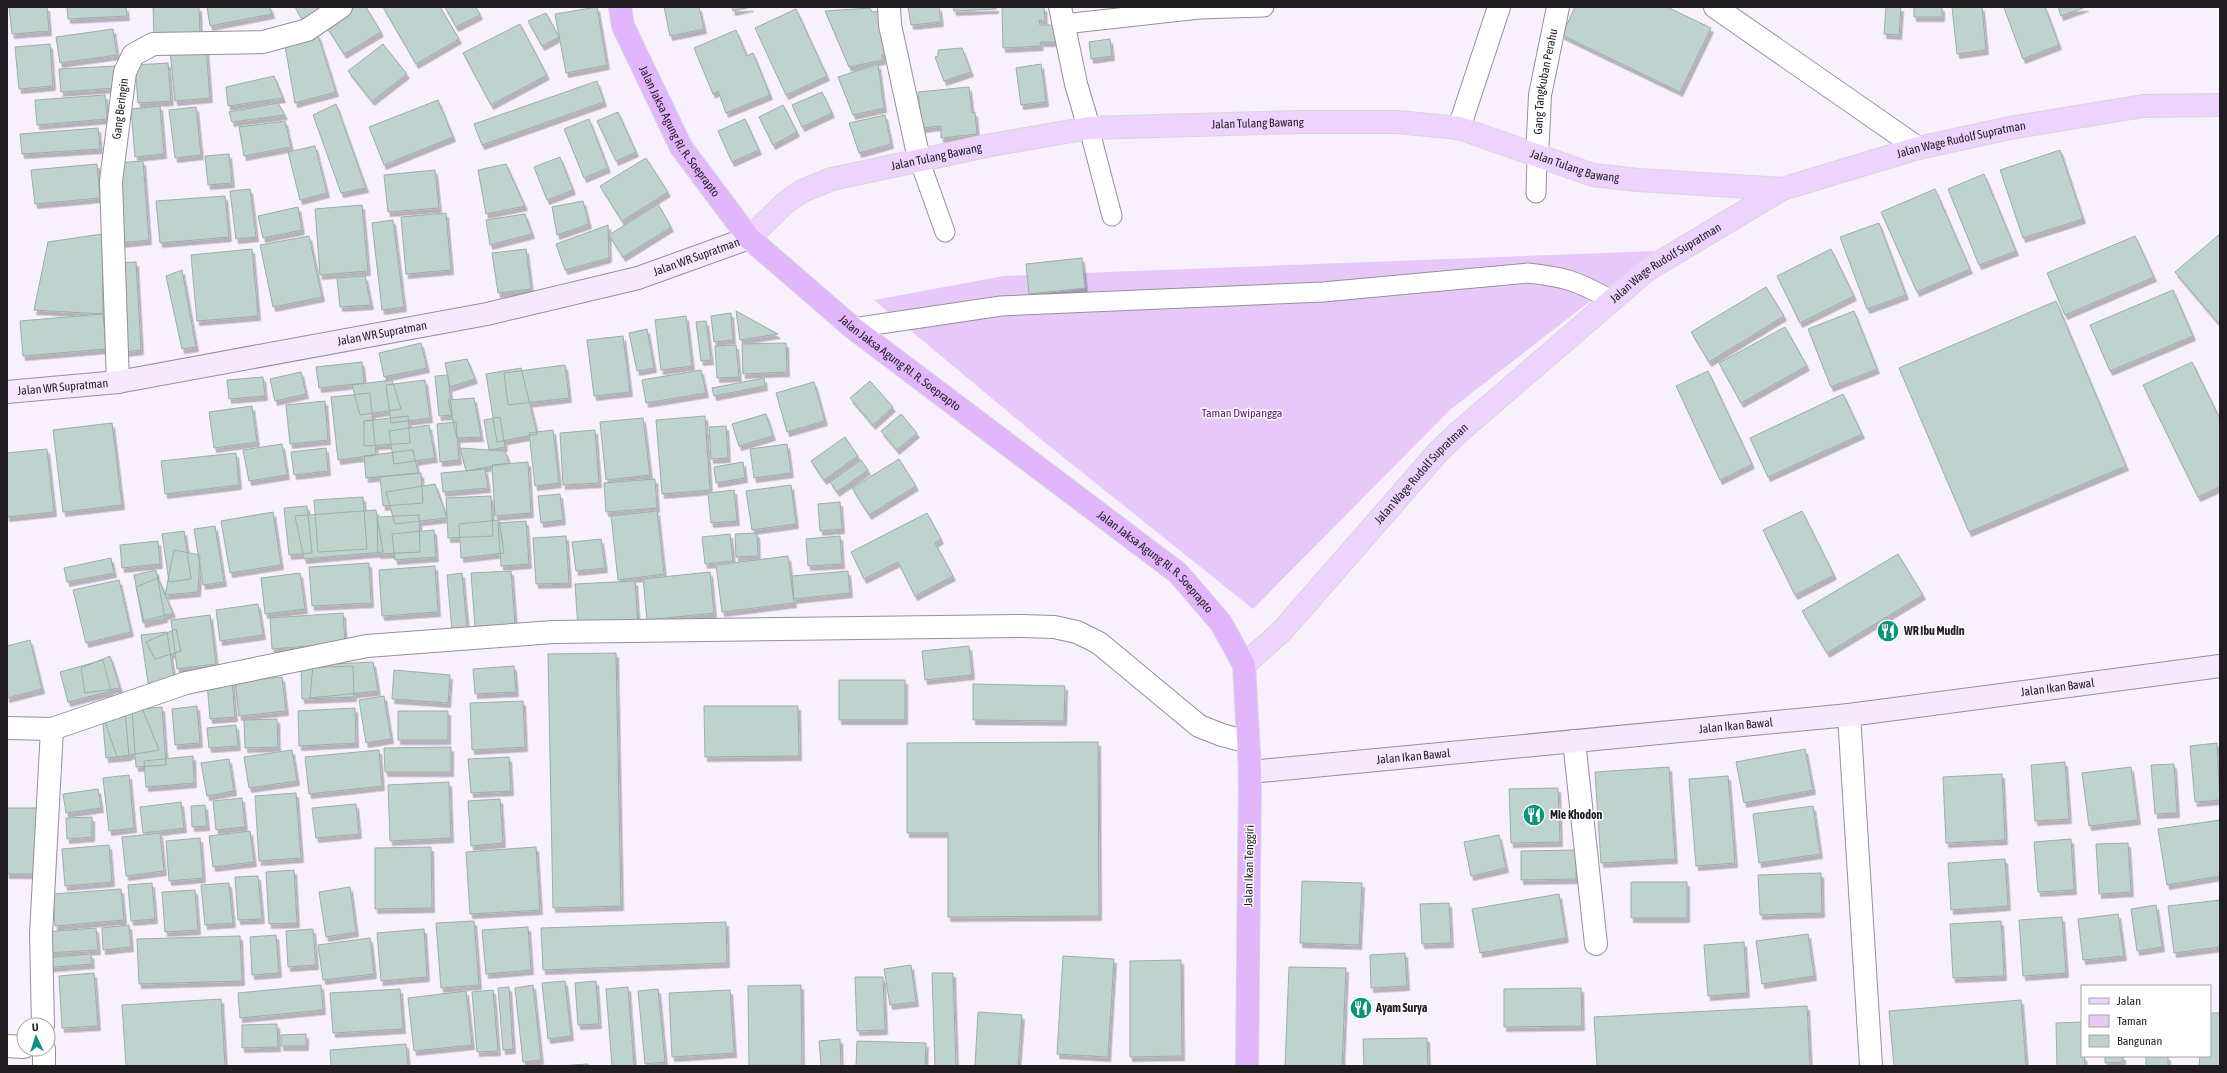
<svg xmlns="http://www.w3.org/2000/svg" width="2227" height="1073" font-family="'Asap Condensed',sans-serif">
  <defs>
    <filter id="shadow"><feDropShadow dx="2.5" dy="4.5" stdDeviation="0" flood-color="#0004"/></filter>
  </defs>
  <rect width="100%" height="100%" fill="#f8f0fd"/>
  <path fill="#e6c9f9" d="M1655 251 1451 409 1253 609 1043 441 874 300 1004 276Z"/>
  <path fill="#bed3cd" stroke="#9aaea8" filter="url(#shadow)" d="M9 7H47L49 31 12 34Z
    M67 7H126L127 16 68 19Z
    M153 7H199L200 34 154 36Z
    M207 7H270L272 14 210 26Z
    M295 7H328L303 21Z
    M346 7H366L381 32 344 54 323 21Z
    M383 7H440L459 39 416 64Z
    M445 7H476L480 15 456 27Z
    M597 7 607 65 566 73 555 14Z
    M664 7H699L704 29 670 36Z
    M732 7H751L733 11Z
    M908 7H939L941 22 911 25Z
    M953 7H996V9L954 11Z
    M1002 7H1044L1045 21 1039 20 1040 25H1054L1055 42H1040L1041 46 1003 48Z
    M1575 7H1667L1711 28 1680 92 1562 35Z
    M1886 7H1901L1899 35 1884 34Z
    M1914 7H1942V17H1914Z
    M1952 7H1982L1986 50 1957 54Z
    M2008 7H2045L2059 45 2023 59 2004 8Z
    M2058 7H2086L2061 16Z
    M870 8 872 12 881 11 888 54 882 55 883 60 849 67 825 11Z
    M796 9 827 76 786 95 755 28Z
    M546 13 559 37 542 46 528 21Z
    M520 24 547 75 491 105 463 53Z
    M113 29 117 55 60 63 56 37Z
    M736 30 747 56 753 53 770 95 726 113 718 91 713 94 694 48Z
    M318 35 336 92 295 103 285 46Z
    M1110 39 1112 56 1091 59 1089 42Z
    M50 44 53 86 19 89 15 47Z
    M383 44 407 74 372 101 348 71Z
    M206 48 210 98 175 101 170 51Z
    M962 48 971 72 944 81 935 57 938 56V50Z
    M168 63 171 101 138 103 135 65Z
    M878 64 884 108 853 115 838 77Z
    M1041 64 1046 102 1021 105 1016 68Z
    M115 66 116 88 61 92 59 69Z
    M274 76 283 98 228 106 226 87Z
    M597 81 604 102 482 145 474 124Z
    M969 87 972 113 975 112 977 134 941 138V126L922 128 918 92Z
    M822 92 832 113 802 127 792 105Z
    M105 95 107 119 37 125 35 100Z
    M438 100 453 137 384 165 369 127Z
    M278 103 285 115 232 122 229 112Z
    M336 104 366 188 341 193 313 115Z
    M783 105 797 132 773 145 759 117Z
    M160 106 164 154 135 157 131 109Z
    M196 107 201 155 175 158 169 110Z
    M618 112 636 152 616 161 597 121Z
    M885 115 891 144 859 153 849 123Z
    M589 119 608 168 584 178 564 129Z
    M745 119 759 150 732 162 718 131Z
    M285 121 291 147 244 156 239 127Z
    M98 128 100 149 22 154 20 134Z
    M315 146 327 193 300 200 288 152Z
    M2060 150 2083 219 2023 238 2000 170Z
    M229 154 232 183 208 185 205 156Z
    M560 157 573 190 547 200 534 167Z
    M646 158 668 192 622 221 600 186Z
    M143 161 149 240 120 243 113 163Z
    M97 164 100 198 35 204 31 170Z
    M506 164 525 206 486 214 478 170Z
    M435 170 439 208 388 212 384 175Z
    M1984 174 2016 251 1979 265 1948 189Z
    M250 189 256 237 236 239 230 191Z
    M1935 189 1970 269 1917 292 1881 212Z
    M225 196 229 237 160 243 156 201Z
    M583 201 589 224 557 235 552 207Z
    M658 204 671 227 623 257 609 235Z
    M362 205 368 271 320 275 315 209Z
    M298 207 302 230 263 238 258 216Z
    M446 213 451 270 406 274 401 217Z
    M525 214 532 234 490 245 486 220Z
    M393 220 404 307 382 310 372 223Z
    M1879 223 1906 295 1867 309 1840 237Z
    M608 225 609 258 565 270 556 244Z
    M102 234 103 314 34 310 48 242Z
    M2220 234V325L2175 272Z
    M309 236 322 297 273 307 260 245Z
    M2135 236 2154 277 2065 315 2047 273Z
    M252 249 258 316 197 321 191 255Z
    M526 249 531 289 498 293 492 253Z
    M1831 249 1854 296 1800 323 1777 276Z
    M1082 258 1085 288 1029 294 1026 264Z
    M136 262 141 350 125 352 119 263Z
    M182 270 196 347 182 349 166 276Z
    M365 276 371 305 340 307 337 278Z
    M1766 287 1784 316 1709 362 1691 332Z
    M2173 290 2193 336 2110 371 2090 325Z
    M2056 301 2126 466 1969 532 1899 368Z
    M736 311 778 334 740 340Z
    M1854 311 1877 369 1831 387 1808 329Z
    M731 313 733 340 714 342 711 316Z
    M103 314 106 349 23 356 20 321Z
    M686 316 692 366 661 370 655 320Z
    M706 321 711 360 701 361 696 322Z
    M1785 327 1807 366 1741 403 1719 363Z
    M647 329 654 368 637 371 629 333Z
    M623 336 630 392 594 396 587 340Z
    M421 343 427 368 384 377 379 353Z
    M786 343 787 372 743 374 742 344Z
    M736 345 739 377 717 378 715 346Z
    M467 359 475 379 450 387 445 363Z
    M362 362 364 383 319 388 316 367Z
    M2192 362 2220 419V487L2198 497 2143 385Z
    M565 365 569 398 508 405 504 373Z
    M521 368 537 434 497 442 486 374Z
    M701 370 706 393 646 403 642 380Z
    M1708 371 1752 464 1720 480 1676 386Z
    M301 372 306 394 275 401 270 379Z
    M448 375 452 415 439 416 435 376Z
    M263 377 265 396 229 399 227 380Z
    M764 378 765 386 714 396 712 388Z
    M392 380 401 409 360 415 352 385Z
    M425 380 430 418 391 423 386 385Z
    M870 381 893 407 873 425 850 398Z
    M814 382 825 421 787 432 776 393Z
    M370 393 376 455 338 460 331 397Z
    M1843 394 1862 434 1768 477 1750 438Z
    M474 398 481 437 457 438 448 400Z
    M325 401 328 440 290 444 286 405Z
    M252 406 257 442 214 448 209 412Z
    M766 414 773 436 739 446 732 424Z
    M901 414 917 433 897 450 881 431Z
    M408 416 410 443 364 446V421Z
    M705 416 710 490 662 494 656 420Z
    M500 417 505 447 489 450 484 420Z
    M643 418 650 475 606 480 600 422Z
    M456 422 459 460 440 462 437 424Z
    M112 423 122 505 63 512 53 430Z
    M429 425 435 458 394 464 389 431Z
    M726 426 728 458 711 459 709 427Z
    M553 430 559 483 535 486 529 433Z
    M595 430 599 483 563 485 560 433Z
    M845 437 858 456 824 480 811 461Z
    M282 444 287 475 249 481 243 450Z
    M787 444 791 473 754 478 750 449Z
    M326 448 328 471 294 475 291 452Z
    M460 448 505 451 509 463 466 471Z
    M47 449 54 512 7 517V453Z
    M413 450 418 473 366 478 364 456Z
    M236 453 239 485 165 494 161 461Z
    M899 459 916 486 869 515 852 488Z
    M861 460 868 470 837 492 830 482Z
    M528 462 531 513 495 516 492 465Z
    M743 462 745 478 716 483 714 467Z
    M485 469 488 488 443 492 441 473Z
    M421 473 423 503 383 506 380 477Z
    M655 479 657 508 606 512 604 483Z
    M435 484 447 518 395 524 386 492Z
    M791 485 796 524 752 530 746 491Z
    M734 490 737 521 711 523 708 493Z
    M560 494 563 520 541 523 538 496Z
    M491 496 493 536 448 538 446 498Z
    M363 497 367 549 318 552 314 500Z
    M840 502 842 529 820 531 818 504Z
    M307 506 312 553 289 555 284 508Z
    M376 510 383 552 304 559 295 516Z
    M657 511 664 574 618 580 611 516Z
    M1802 511 1834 575 1795 595 1763 530Z
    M273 512 281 565 230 573 221 521Z
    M927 513 941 539 935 543 953 576 915 596 898 562 864 579 851 552Z
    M419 515 420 552 378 554 377 517Z
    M499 520 504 553 461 558 459 524Z
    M526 521 529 564 501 566 498 523Z
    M215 526 224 582 203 585 194 529Z
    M434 530 436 557 395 560 392 534Z
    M184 531 191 579 169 582 162 534Z
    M757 533 758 556 736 557 735 534Z
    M730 534 733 561 705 564 702 537Z
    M566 536 569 583 536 584 533 538Z
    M840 536 842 564 808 566 806 539Z
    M601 539 605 568 576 571 572 542Z
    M158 541 160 564 122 568 120 545Z
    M174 550 200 555 198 592 165 595Z
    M1898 554 1923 595 1827 653 1802 611Z
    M788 556 794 603 722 612 716 565Z
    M111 558 114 573 67 582 64 568Z
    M369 563 371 603 312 606 309 567Z
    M435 566 438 612 382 616 379 570Z
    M156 570 165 618 143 623 134 575Z
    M511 571 515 625 475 627 471 573Z
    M848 571 850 593 794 599 792 576Z
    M710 572 714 613 647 620 643 579Z
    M300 573 305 609 265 614 261 578Z
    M462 573 467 628 452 630 447 575Z
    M158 578 173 613 144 621 136 587Z
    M119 580 131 632 86 643 73 590Z
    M635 581 638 625 578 628 575 584Z
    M258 604 263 635 220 641 216 610Z
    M343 613 345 643 272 649 270 618Z
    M210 615 216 664 177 669 171 620Z
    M176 629 181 651 155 659 146 642Z
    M167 632 174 679 148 683 141 635Z
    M30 640 42 689 7 698V646Z
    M969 646 972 675 925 680 922 651Z
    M616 653 621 906 553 908 548 654Z
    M110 656 120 688 85 693 81 668Z
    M103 660 111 691 68 702 60 672Z
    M373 662 378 691 310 698 313 665Z
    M353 666 354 697 302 699 301 668Z
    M514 666 516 692 475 694 473 669Z
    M394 670 450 675 448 703 392 699Z
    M282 677 286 711 239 716 235 682Z
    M232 680 235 717 210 719 207 682Z
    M839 680H905V720H839Z
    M973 684 1065 686 1064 721 973 720Z
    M384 696 391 739 366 743 359 700Z
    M523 701 525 747 472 750 470 703Z
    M197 706 200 743 175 745 172 709Z
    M704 706H798L799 756 705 757Z
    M162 707 166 765 136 767 132 710Z
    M142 708 159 750 117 757 104 719Z
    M355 708 356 743 299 746 298 711Z
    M125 711 129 756 106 758 102 714Z
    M398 711H448V740H398Z
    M277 719 278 747 245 748 244 720Z
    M236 725 238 746 209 748 207 728Z
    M1098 742 1099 916 948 917V833H907V743Z
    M2217 743 2220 800 2195 802 2190 746Z
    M451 747V772H385L384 748Z
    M1805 749 1813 790 1744 803 1736 762Z
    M292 750 297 781 249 788 244 757Z
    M379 750 382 786 309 794 305 757Z
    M193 756 194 783 146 787 144 761Z
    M509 757 511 791 471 793 468 759Z
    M229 759 234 791 207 796 201 763Z
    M2065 762 2069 819 2035 821 2031 765Z
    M2174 764 2177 813 2155 814 2151 765Z
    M1669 767 1675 859 1601 863 1595 772Z
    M2131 767 2138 820 2089 826 2082 773Z
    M2002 774 2005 840 1946 843 1943 777Z
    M129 775 134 828 109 831 103 778Z
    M1728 776 1735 863 1696 866 1689 779Z
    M449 782 451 838 390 841 388 785Z
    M1558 788 1560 842 1511 843 1509 789Z
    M98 789 101 808 66 813 63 794Z
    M296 793 301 858 259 861 255 796Z
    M242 798 245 827 216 830 213 801Z
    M500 799 503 843 471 846 468 801Z
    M181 802 184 828 143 833 140 807Z
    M356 804 359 834 316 838 312 808Z
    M205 805 207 826 192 827 191 806Z
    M1813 806 1820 854 1759 863 1753 814Z
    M7 808H38V874H7Z
    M92 817V837L67 839 66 818Z
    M2220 820V876L2167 885 2158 829Z
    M250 831 254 862 213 867 209 836Z
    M160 833 164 871 126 876 122 837Z
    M1499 835 1506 868 1471 876 1464 842Z
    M200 838 203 878 169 881 166 841Z
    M2071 839 2074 890 2038 892 2034 842Z
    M2128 843 2131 892 2099 894 2096 844Z
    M109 845 112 882 65 886 62 849Z
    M431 847 432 908 375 909V848Z
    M536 847 540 910 470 914 466 852Z
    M1576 850V879L1521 880V851Z
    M2005 859 2008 906 1951 910 1948 863Z
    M294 870 297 923 269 924 266 872Z
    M1821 873 1822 913 1760 915 1758 875Z
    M258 876 262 919 238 920 235 877Z
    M1302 881 1362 883 1359 945 1300 943Z
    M1631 882H1687V918H1631Z
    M152 883 155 919 131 921 128 885Z
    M229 883 233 923 205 925 201 885Z
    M350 887 356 932 326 937 319 892Z
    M121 889 124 920 55 926 53 894Z
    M195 890 198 930 165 932 162 892Z
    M1559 894 1566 938 1480 953 1472 909Z
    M2220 900V947L2174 953 2168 906Z
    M1449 903 1451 943 1422 944 1420 904Z
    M2156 905 2162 947 2137 951 2131 909Z
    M2118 914 2124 956 2083 960 2078 919Z
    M2062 917 2066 973 2023 976 2019 920Z
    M474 921 479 985 441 988 436 923Z
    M2001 921 2004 976 1953 978 1950 924Z
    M726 922 727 963 543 970 541 928Z
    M129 925 131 947 103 950 102 928Z
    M528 927 531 970 486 974 482 930Z
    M96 928 98 950 46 953 44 932Z
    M313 929 316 965 288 967 286 931Z
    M424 929 427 977 381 981 377 933Z
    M1808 934 1814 976 1762 984 1756 941Z
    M276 935 279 973 252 975 250 937Z
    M240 936 242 981 139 984 137 939Z
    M370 938 374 974 323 980 318 945Z
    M1744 942 1747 993 1708 996 1704 945Z
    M1405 953 1407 986 1371 988 1370 955Z
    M91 954 92 964 43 968 42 958Z
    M1063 956 1114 959 1108 1057 1057 1054Z
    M1181 960 1182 1056 1130 1057V961Z
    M911 965 916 1002 890 1005 884 969Z
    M1289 967 1346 968 1342 1066H1285Z
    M94 973 98 1026 62 1028 59 976Z
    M932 973H953L956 1066H935Z
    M855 977H883L885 1030 857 1031Z
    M565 981 571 1036 548 1039 542 983Z
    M596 981 599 1024 578 1025 575 983Z
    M321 985 323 1010 240 1018 238 993Z
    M533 985 541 1060 523 1062 515 988Z
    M801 985 802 1065H749L748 986Z
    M509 987 513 1049 503 1050 498 988Z
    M628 987 634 1066H612L606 989Z
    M1581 988 1582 1026 1504 1027V989Z
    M400 989 403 1029 333 1033 330 993Z
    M658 989 665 1062 645 1064 638 991Z
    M493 990 498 1051 477 1052 472 992Z
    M730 990 734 1053 672 1057 669 993Z
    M466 991 472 1045 414 1051 408 998Z
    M221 999 225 1066H126L122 1005Z
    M2021 1000 2026 1066H1894L1889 1011Z
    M1807 1006 1810 1066H1597L1594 1017Z
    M978 1012 1022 1015 1018 1066H975Z
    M2210 1013H2220V1066H2199L2200 1056H2210Z
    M2082 1022V1056H2084L2085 1066H2057L2056 1023Z
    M277 1024 278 1047 242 1048V1025Z
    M306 1034V1046H281V1035Z
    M1427 1038 1428 1066H1364L1363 1039Z
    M840 1039 841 1066H821L819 1041Z
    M857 1041 926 1043 925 1066H856Z
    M406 1044 408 1066H331L330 1050Z
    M2105 1056H2123V1062L2105 1063Z
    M2146 1056H2168V1066H2146Z
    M588 1064V1066H558Z"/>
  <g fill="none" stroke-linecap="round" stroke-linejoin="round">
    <g stroke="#978e9d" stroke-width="21">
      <path id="lane" d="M1064 24 1199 9 1264 7
        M1089 128 1112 216
        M919 159 945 232
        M1536 193 1537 157
        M853 328 1001 306 1323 292 1528 273C1565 277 1578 281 1611 300"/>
    </g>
    <g stroke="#978e9d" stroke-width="24">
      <g id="street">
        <path d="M889 7 890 25 919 159"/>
        <path d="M1060 7 1076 84 1089 128"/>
        <path d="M1715 7 1918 148"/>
        <path d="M1459 128 1499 7"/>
        <path id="s1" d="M1537 157 1540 95 1558 7"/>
        <path id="s2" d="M118 382 111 181 125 72 133 55 153 44 263 42 307 30 341 7"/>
        <path d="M1849 715 1871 1066"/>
        <path d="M7 728 52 729 186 683 367 646 553 632 1022 626 1054 627 1077 632 1099 643 1199 726 1222 735 1248 742"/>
        <path d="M1574 741 1596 944"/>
        <path d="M43 1025 41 934 52 729"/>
        <path d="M7 1046 24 1047"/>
        <path d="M44 1049V1066"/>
      </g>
    </g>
    <g stroke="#978e9d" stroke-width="24">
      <g id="secondary">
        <path id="s3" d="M7 392 118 382 487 314 638 278 749 238"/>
        <path id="s4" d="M1250 772 1849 715 2220 666"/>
      </g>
    </g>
    <g stroke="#d7d6d7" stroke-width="24">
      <g id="primary">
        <path id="s5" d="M749 238 785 203 802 191 832 179 991 145 1089 128 1300 122H1397L1459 128 1593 175 1638 180 1782 189"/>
        <path id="s6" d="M1244 665 1282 631 1439 451 1459 432 1647 270 1782 189 1918 148 2010 128 2143 106 2220 105"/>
      </g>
    </g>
    <g stroke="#d7d6d7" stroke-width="24">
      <g id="highway">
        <path id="s7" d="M620 7 623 26 681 147 749 238 853 328 1178 573 1221 623 1244 665 1250 772 1247 1066"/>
      </g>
    </g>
    <use href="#lane" stroke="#fff" stroke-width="19"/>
    <use href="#street" stroke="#fff" stroke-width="22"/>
    <use href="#secondary" stroke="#f6e9fe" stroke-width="22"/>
    <use href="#primary" stroke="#edd3fd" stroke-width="22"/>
    <use href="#highway" stroke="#e1b6fc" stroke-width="22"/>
  </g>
  <defs>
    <g id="restaurant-disc" transform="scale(1.15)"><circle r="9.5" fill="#0d937d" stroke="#fff"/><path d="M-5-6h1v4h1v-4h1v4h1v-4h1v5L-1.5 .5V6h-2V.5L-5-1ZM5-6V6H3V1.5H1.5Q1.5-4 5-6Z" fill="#fff"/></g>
  </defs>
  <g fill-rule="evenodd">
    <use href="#restaurant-disc" x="1888" y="631"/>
    <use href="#restaurant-disc" x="1534" y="815"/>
    <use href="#restaurant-disc" x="1361" y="1008"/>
  </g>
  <g text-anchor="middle" stroke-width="3" stroke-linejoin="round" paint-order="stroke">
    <g font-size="12" fill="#201c22" stroke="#fff">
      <text dy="4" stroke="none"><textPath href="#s1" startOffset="76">Gang Tangkuban Perahu</textPath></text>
      <text dy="4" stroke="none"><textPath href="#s2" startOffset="274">Gang Beringin</textPath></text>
      <text dy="4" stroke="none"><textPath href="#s5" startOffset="534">Jalan Tulang Bawang</textPath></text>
      <text dy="4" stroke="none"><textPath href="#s7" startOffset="139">Jalan Jaksa Agung RI. R. Soeprapto</textPath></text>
      <text dy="4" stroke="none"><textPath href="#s6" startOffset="909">Jalan Wage Rudolf Supratman</textPath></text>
      <text dy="4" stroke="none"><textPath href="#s5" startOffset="210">Jalan Tulang Bawang</textPath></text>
      <text dy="4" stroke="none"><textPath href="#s5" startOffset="858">Jalan Tulang Bawang</textPath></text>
      <text dy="4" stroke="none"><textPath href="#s3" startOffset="704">Jalan WR Supratman</textPath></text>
      <text dy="4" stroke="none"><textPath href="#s6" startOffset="585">Jalan Wage Rudolf Supratman</textPath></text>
      <text dy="4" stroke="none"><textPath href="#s3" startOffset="380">Jalan WR Supratman</textPath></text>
      <text dy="4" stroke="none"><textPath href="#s7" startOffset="463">Jalan Jaksa Agung RI. R. Soeprapto</textPath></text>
      <text dy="4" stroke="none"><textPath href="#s3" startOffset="56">Jalan WR Supratman</textPath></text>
      <text dy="4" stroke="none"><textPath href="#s6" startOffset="261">Jalan Wage Rudolf Supratman</textPath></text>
      <text dy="4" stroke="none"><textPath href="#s7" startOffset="787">Jalan Jaksa Agung RI. R. Soeprapto</textPath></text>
      <text dy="4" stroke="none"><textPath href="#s4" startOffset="812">Jalan Ikan Bawal</textPath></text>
      <text dy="4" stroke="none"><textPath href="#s4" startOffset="488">Jalan Ikan Bawal</textPath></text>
      <text dy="4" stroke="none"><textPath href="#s4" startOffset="164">Jalan Ikan Bawal</textPath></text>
      <text transform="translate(1249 866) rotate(-89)" y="4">Jalan Ikan Tenggiri</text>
    </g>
    <g font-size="12" fill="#561574" stroke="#fff">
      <text x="1242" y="417">Taman Dwipangga</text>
    </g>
    <g font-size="12" font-weight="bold" fill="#201c22" stroke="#fff" text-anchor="start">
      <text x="1904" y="635">WR Ibu Mudin</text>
      <text x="1550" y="819">Mie Khodon</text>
      <text x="1376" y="1012">Ayam Surya</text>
    </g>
  </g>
  <rect width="2227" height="1073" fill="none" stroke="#201c22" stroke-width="16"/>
  <rect x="2081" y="985" width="130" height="72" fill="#ffffff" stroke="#a6a4a7"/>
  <rect x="2089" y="998" width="20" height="6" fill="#edd3fd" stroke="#a6a4a7"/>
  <text x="2117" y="1005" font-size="12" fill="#201c22">Jalan</text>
  <rect x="2089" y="1015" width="20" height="12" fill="#e6c9f9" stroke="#a6a4a7"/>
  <text x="2117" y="1025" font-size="12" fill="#201c22">Taman</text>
  <rect x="2089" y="1035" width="20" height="12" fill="#bed3cd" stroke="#a6a4a7"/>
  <text x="2117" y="1045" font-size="12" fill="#201c22">Bangunan</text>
  <g transform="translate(36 1037) rotate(356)"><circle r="19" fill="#ffffff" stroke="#a6a4a7"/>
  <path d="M0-3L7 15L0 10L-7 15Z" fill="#0d937d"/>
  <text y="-6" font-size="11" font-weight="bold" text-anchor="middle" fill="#201c22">U</text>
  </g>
</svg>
